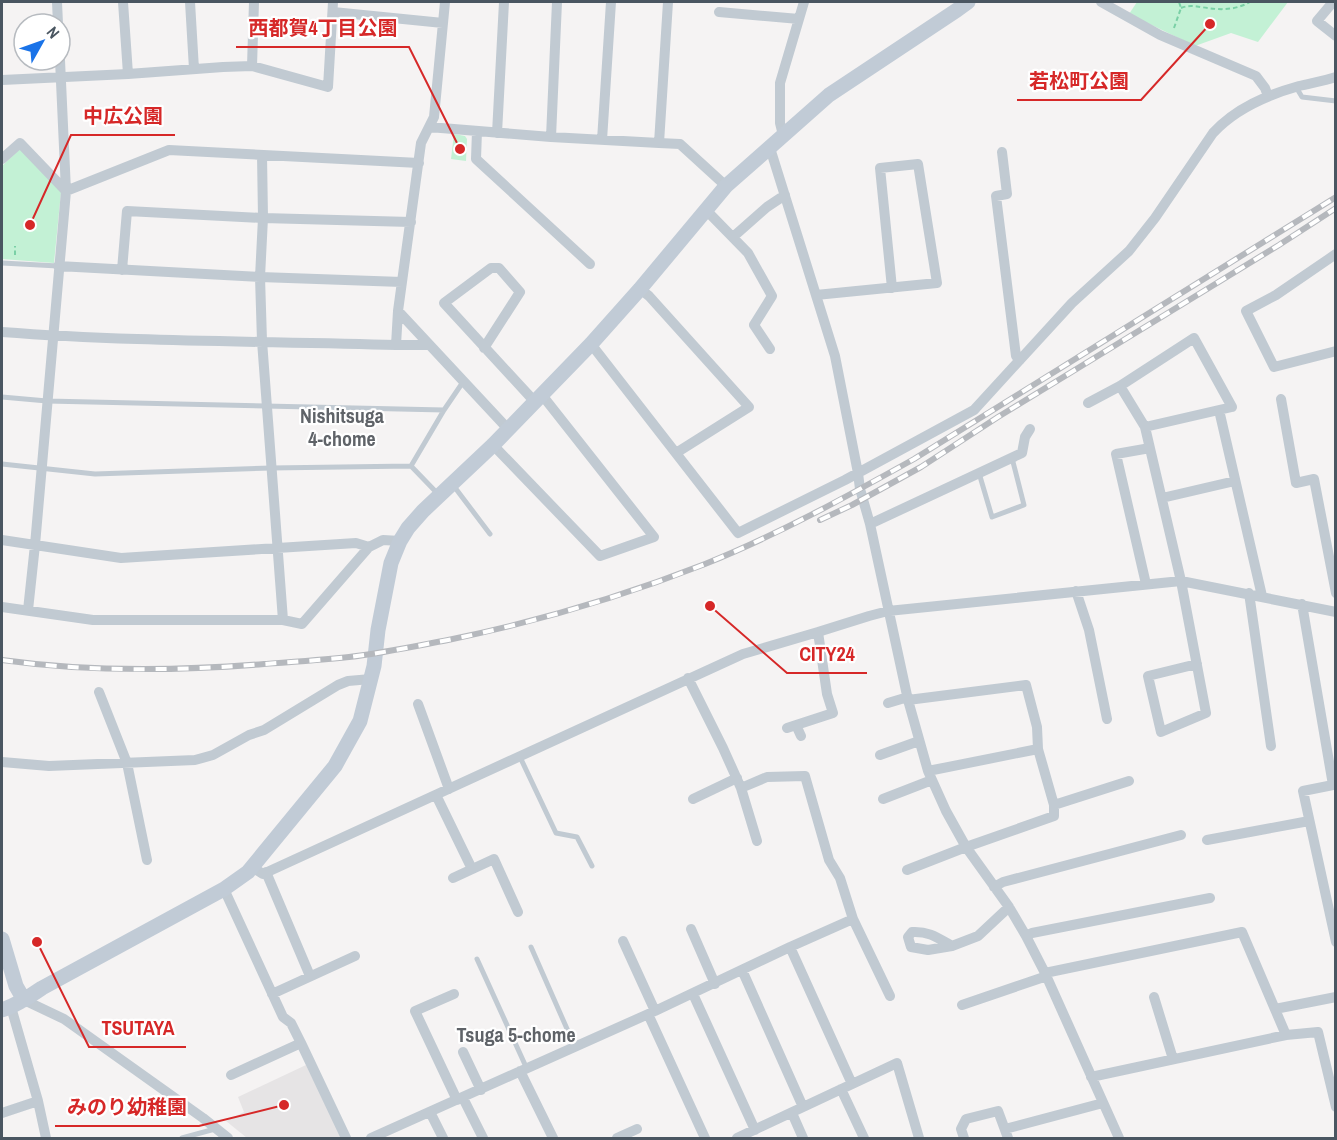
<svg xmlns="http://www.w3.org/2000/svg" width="1337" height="1140" font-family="'Archivo Narrow','Noto Sans JP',sans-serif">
  <rect width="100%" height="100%" fill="#f5f3f3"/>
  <path fill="#e6e4e5" d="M306 1065 342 1138H247L226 1121 244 1112 238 1097Z"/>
  <path fill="#c3f1d5" d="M1137 2H1288L1258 42 1231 33 1195 46 1129 14Z
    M454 134 465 136 467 139 466 161 451 159Z
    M21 148 61 192 54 263 2 259V166Z"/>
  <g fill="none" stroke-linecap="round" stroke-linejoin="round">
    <path stroke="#7ad0a6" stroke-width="2" stroke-dasharray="4.5 3" stroke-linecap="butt" d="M1181 8C1189 5 1193 6 1201 7 1218 10 1234 11 1250 2
      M1174 28 1181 8 1179 2
      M15 255V246"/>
    <path stroke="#c1cad2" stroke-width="5" d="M1296 87 1302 97 1336 101
      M2 263 58 266
      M2 397 47 401 444 410
      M2 464 95 474 271 468 411 466 438 494
      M411 466 444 410 463 382
      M979 473 992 517 1024 505 1012 458
      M453 485 490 534
      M520 757 556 833 577 837 592 866
      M531 947 575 1047
      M477 959 527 1069
      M182 1138 215 1129"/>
    <path stroke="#c1cad2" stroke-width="10" d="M57 2 58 24
      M123 2 128 74
      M190 2 194 69
      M445 2 434 117 429 127 551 137 659 143
      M668 2 659 143 680 144 726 186
      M1101 2 1160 35 1256 76 1265 88 1268 96
      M1333 2 1317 21 1336 36
      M333 12 443 23
      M719 12 799 19
      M252 66 254 2
      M2 80 128 74 223 67 252 66 328 87 333 2
      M477 131 476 159 590 264
      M497 133 504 2
      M784 134 782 131 780 123V83L804 2
      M551 137 557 2
      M602 140 611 2
      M770 148 835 356 858 473 860 489 870 524 908 700 928 771 946 811 966 847 1009 907 1026 936 1045 973 1119 1138
      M1002 152 1007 194 996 196 1016 356 1020 360
      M262 155 263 218 260 277 262 341 283 620 302 624 369 547 383 540 400 541
      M2 159 20 143 66 191 169 150 419 163
      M706 210 748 253 772 296 754 325 770 349
      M733 237 767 207 785 195
      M1336 254 1276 295 1246 311 1274 367 1336 351
      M58 266 260 277 402 282
      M122 270 127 211 263 218 411 222
      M640 289 649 296 749 407 676 453
      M816 295 937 283 918 164 880 168 892 288
      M398 311 508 429
      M2 332C133 342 265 341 396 345L398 311 421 143 429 127
      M591 344 738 533 845 480 974 410 1072 303 1129 251 1155 218 1213 133C1236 108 1267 95 1299 86 1311 83 1324 81 1336 77
      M396 345H429
      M484 348 520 292 499 268H491L444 303 535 402
      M1120 386 1145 427 1181 581 1206 713 1161 732 1148 676 1197 664
      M1281 399 1296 483 1314 479 1336 593
      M1088 403 1120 386 1194 338 1232 407 1145 427
      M1219 410 1262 596
      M493 445 600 556 654 537 542 395
      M1162 498 1235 481
      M870 524 1022 453 1025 437 1030 429
      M2 540 121 558 356 543 369 547
      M1146 584 1116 454 1150 448
      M1076 591 1089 630 1107 719
      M1249 593 1271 746
      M1302 604 1333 785 1336 784
      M2 607 93 620H283
      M28 610 35 545 66 191 60 60
      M818 632 869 616 888 611 1181 581 1336 612
      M688 678 723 748 741 788 757 841
      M99 692 127 763 147 860
      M888 703 908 697
      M418 704 449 789
      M796 725 801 736
      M880 755 919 741
      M2 762 49 766 195 760 213 755 249 735 264 730 338 685 348 681 371 679
      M928 771 1038 749
      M1333 785 1303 791 1336 942
      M436 795 472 869
      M693 799 737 778
      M883 799 932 780
      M1054 805 1129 781
      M1207 840 1309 821
      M252 867 263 874 743 654 818 632 827 694 833 713 787 728
      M907 870 966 847 1054 816V805L1038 749 1037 727 1026 685 908 700
      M266 872 310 976
      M453 878 494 859 518 912
      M994 887 1003 882 1181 835
      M224 889 283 1017 291 1023 301 1043 231 1075
      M853 919 890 996
      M691 929 715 984
      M1026 936 1032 933 1210 898
      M623 941 655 1011
      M952 946C938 938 929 931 912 932L908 937 911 947 928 950 952 946 978 936 1009 907
      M790 947 852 1084
      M742 970 803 1107
      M1045 973 1242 932 1286 1035 1318 1032 1336 1107
      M272 994 355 956
      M454 994 415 1011 457 1100
      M693 994 755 1130
      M1154 997 1173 1059
      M24 1000 64 1019 203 1118 228 1138
      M962 1005 1047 976
      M11 1007 38 1101 46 1138
      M1275 1009 1336 997
      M648 1014 705 1138
      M301 1043 346 1138
      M463 1052 481 1090
      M520 1071 553 1138
      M1091 1077 1286 1035
      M841 1089 864 1138
      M463 1098 483 1138
      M430 1112 443 1138
      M2 1113 38 1101
      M792 1113 803 1138
      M1005 1129 1103 1103
      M371 1138 655 1011 790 947 853 919 840 878 829 860 805 776 767 777 741 788
      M617 1138 637 1129
      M737 1138 897 1063 919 1138
      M964 1138 961 1129 966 1119 998 1111 1008 1138"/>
    <path stroke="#c1cbd6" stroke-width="15" d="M2 939 16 986 24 1000
      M2 1010C17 1005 29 997 42 988L224 889 248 872 335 766 360 721 374 666 378 630 391 563 400 541 408 528 423 511 493 445 591 344 640 289 726 186 829 95 957 10 968 2"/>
    <g stroke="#b5b8bd" stroke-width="6">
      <path id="rail" d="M820 520 852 505 921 467 998 417 1279 245 1336 208
        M2 660C88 672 177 671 264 664 292 662 321 660 349 657 383 653 416 646 448 640 536 622 621 597 705 564 777 535 846 497 914 459L1336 197"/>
    </g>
    <use href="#rail" stroke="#fff" stroke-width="4" stroke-dasharray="11" stroke-linecap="butt"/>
  </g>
  <g text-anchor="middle" stroke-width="4.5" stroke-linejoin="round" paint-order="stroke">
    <g font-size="20" font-weight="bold" fill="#5f6368" stroke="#fff">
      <text x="342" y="423">Nishitsuga<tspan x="342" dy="23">4-chome</tspan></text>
      <text x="516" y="1042">Tsuga 5-chome</text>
    </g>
  </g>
  <path fill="none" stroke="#d62828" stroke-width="2" d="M460 149L409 47H236M1210 24L1141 100H1017M30 225L71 135H175M710 606L787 673H867M37 942L89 1047H186M284 1105L199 1126H55"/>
  <g fill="#d62828" stroke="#fff" stroke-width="2">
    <circle cx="460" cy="149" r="6"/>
    <circle cx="1210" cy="24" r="6"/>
    <circle cx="30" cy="225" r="6"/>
    <circle cx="710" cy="606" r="6"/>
    <circle cx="37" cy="942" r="6"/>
    <circle cx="284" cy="1105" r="6"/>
  </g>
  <g font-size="20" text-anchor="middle" font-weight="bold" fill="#d62828" stroke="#fff" stroke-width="4.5" stroke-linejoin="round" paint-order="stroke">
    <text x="323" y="35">西都賀4丁目公園</text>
    <text x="1079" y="88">若松町公園</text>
    <text x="123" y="123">中広公園</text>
    <text x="827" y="661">CITY24</text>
    <text x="138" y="1035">TSUTAYA</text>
    <text x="127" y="1114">みのり幼稚園</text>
  </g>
  <rect width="1337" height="1140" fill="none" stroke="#4a5661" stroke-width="6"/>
  <g transform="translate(42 42) rotate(50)"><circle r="28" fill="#ffffff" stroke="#b7bbc0" stroke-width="1.5"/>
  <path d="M0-4.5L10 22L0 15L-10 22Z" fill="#1a73e8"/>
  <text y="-9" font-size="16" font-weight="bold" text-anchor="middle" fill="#4a5661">N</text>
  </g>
</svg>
